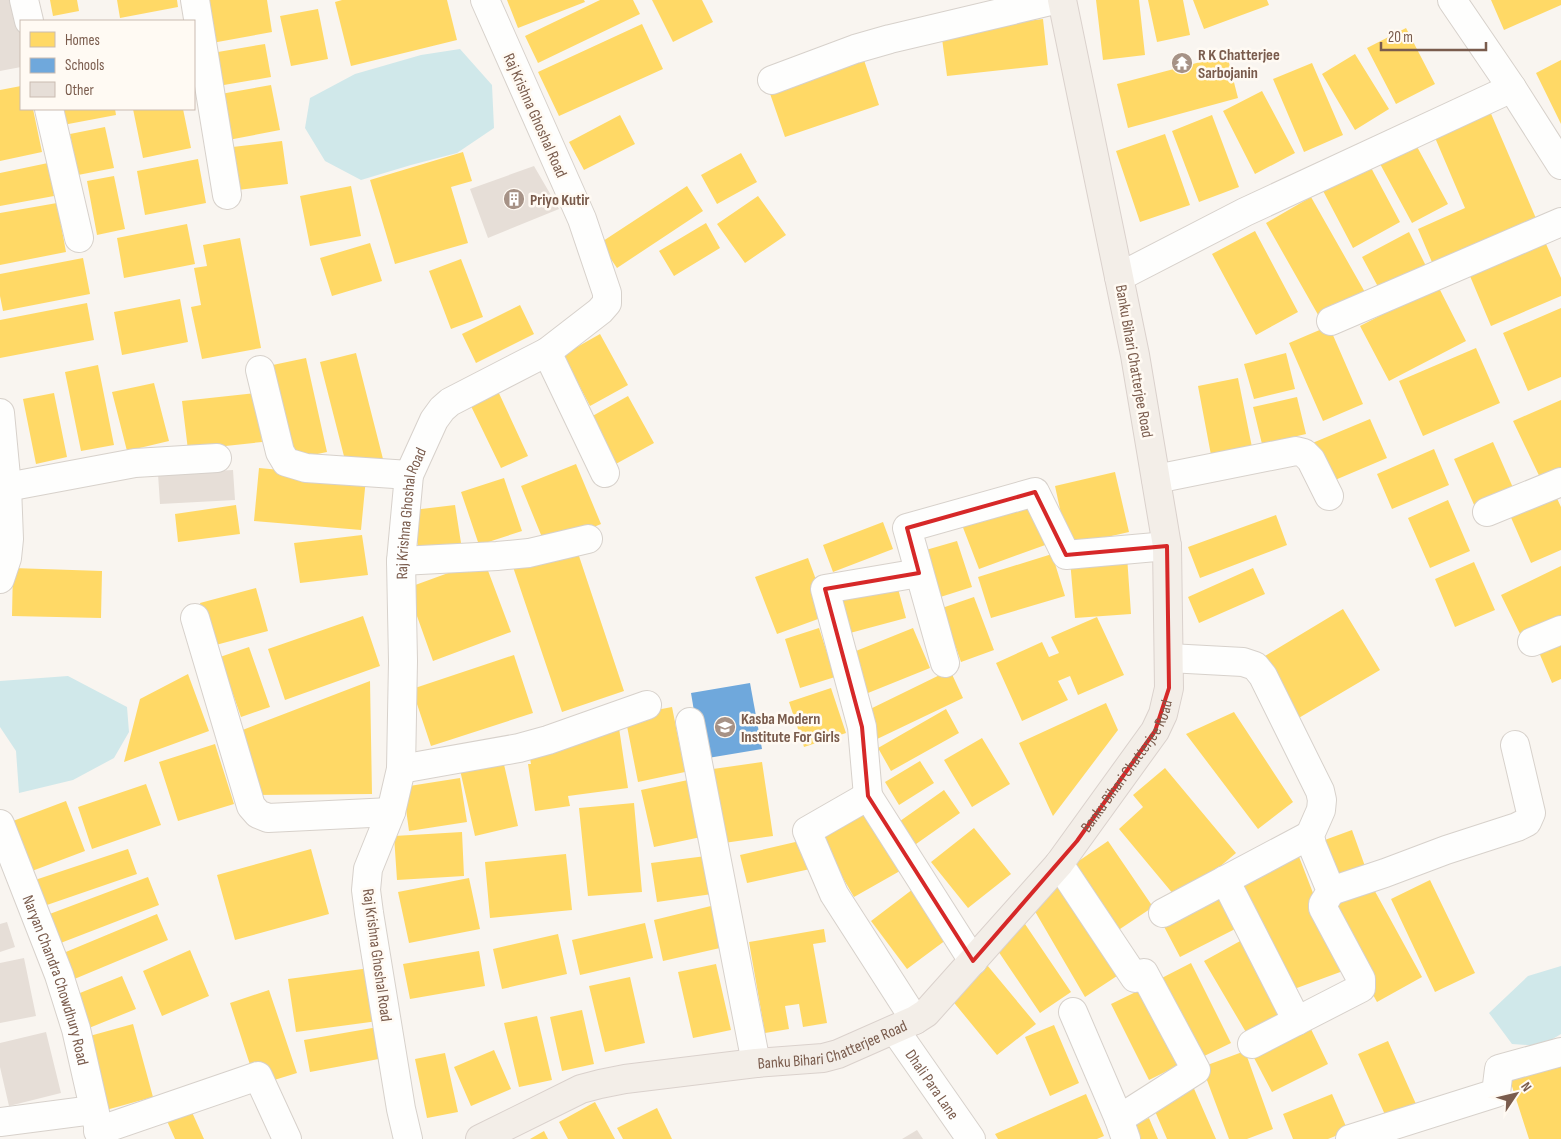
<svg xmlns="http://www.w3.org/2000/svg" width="1561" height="1139" font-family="'Sofia Sans Condensed',sans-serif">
  <rect width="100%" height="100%" fill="#f9f5f0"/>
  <path fill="#d0e8ea" d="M460 49 492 85 494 128 457 153 411 165 361 180 325 161 305 128 310 98 355 74 421 55Z
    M68 676 127 707 129 732 114 758 73 780 19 793 16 751 0 727V681Z
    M1561 966V1034L1541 1046 1512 1044 1489 1013 1528 976Z"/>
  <path fill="#ffd966" d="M50 0H77L79 11 53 16Z
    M117 0H177L178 7 120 18Z
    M204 0H267L272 32 212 43Z
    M342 0H447L457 40 351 66 335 2Z
    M507 0H584L585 2 518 28Z
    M600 0H633L640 14 538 63 525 36Z
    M652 0H702L713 22 673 42Z
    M1096 0H1139L1145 55 1103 60Z
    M1148 0H1183L1190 35 1157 42Z
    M1193 0H1267L1269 5 1204 29Z
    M1491 0H1561V5L1504 30Z
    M318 9 328 59 291 66 280 16Z
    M1043 19 1048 65 947 76 941 31Z
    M642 24 663 69 559 116 538 72Z
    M1406 28 1435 84 1396 104 1367 48Z
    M265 44 271 77 218 86 212 53Z
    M862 54 879 105 785 137 767 85Z
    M1355 54 1389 109 1355 130 1322 74Z
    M1227 55 1238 98 1128 128 1117 84Z
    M1561 60V124L1536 73Z
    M1312 63 1343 135 1304 152 1273 79Z
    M271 85 280 130 223 141 215 95Z
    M21 86V109H33L42 152 0 161V90Z
    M1262 91 1295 153 1255 174 1223 111Z
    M60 109H115L116 115 63 125Z
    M133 109H183L191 148 143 158Z
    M1489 109 1538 223 1434 267 1418 229 1465 208 1433 133Z
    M620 115 635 144 584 170 569 142Z
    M1212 115 1239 187 1199 202 1172 131Z
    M105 127 114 168 78 175 70 134Z
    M1165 134 1190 205 1140 222 1116 151Z
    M282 141 288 184 230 191 224 148Z
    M1415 143 1448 204 1412 223 1379 162Z
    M463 152 472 181 451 187 468 243 395 264 370 180Z
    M741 153 757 182 717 204 701 175Z
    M198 159 206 203 145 215 137 171Z
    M1368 162 1400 222 1353 248 1321 187Z
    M48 163 54 196 0 206V173Z
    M114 176 125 229 97 235 87 181Z
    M351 186 361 236 310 246 300 196Z
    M687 186 703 211 617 268 600 243Z
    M758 196 786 235 745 263 717 224Z
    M1311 197 1366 294 1321 320 1266 223Z
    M57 203 66 252 0 265V213Z
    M706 223 720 248 674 276 659 251Z
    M187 224 195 264 124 278 117 238Z
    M1255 231 1298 312 1256 335 1212 254Z
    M1409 232 1429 272 1383 296 1362 257Z
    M1543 237 1561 278V296L1491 326 1467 269Z
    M240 238 261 348 202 359 191 307 201 305 194 268 207 266 203 245Z
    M370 243 382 281 332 296 320 258Z
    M83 258 90 294 3 311 0 296V274Z
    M461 259 483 317 451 329 429 271Z
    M1438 286 1466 341 1389 381 1360 326Z
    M180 299 188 342 122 355 114 312Z
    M87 303 94 340 0 358V320Z
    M520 305 534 334 476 363 462 334Z
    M1561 308V377L1528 391 1503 333Z
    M1329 326 1363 404 1323 421 1289 343Z
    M600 334 628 385 590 406 563 355Z
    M1476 348 1500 403 1423 436 1399 381Z
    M356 353 383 459 347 468 320 362Z
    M1286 353 1295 389 1254 399 1244 364Z
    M306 358 327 452 289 460 268 366Z
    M98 365 114 445 81 451 65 372Z
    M1238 378 1252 447 1211 455 1198 386Z
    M154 383 169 441 127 451 112 392Z
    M497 389 528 456 501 468 469 402Z
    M54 393 67 457 36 464 23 399Z
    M257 393 262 442 188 450 182 401Z
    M628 396 654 443 614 465 589 418Z
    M1297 397 1306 434 1262 444 1253 407Z
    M1561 400V479L1544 486 1513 421Z
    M1370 419 1387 458 1328 483 1310 444Z
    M1493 442 1514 490 1475 507 1454 459Z
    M1434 449 1449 485 1392 509 1377 474Z
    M576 464 601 524 546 547 521 486Z
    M259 468 366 478 361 530 254 521Z
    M1115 472 1129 532 1068 546 1055 486Z
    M504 478 522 531 479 545 461 492Z
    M1555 494 1561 507V550L1531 563 1509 513Z
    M1032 499 1048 544 979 569 962 525Z
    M1448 500 1470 551 1430 568 1408 518Z
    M236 505 240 534 178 542 175 514Z
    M455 505 462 549 419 555 413 510Z
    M1276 515 1287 545 1200 578 1188 547Z
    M883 522 893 549 833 572 823 545Z
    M362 535 368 575 300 583 294 543Z
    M957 541 972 587 934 599 919 552Z
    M575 544 624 691 562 712 512 564Z
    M1052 554 1065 596 991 618 978 577Z
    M1127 556 1131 614 1075 618 1070 560Z
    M808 558 829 615 777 634 755 577Z
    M484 560 511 632 433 661 407 588Z
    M1474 562 1495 610 1455 627 1435 579Z
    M1561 566V625L1524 642 1501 595Z
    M13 568 102 571 101 618 12 616Z
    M1253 568 1265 594 1199 623 1188 597Z
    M897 585 906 618 850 633 841 600Z
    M256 588 268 631 212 646 200 603Z
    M974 597 994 650 961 662 942 608Z
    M1343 609 1380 670 1297 719 1260 659Z
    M363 616 380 666 285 700 268 649Z
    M1097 617 1124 675 1078 695 1070 676 1058 681 1068 700 1022 721 996 663 1042 642 1049 657 1059 653 1051 637Z
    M819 628 835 677 800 688 785 639Z
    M913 628 930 668 868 693 851 653Z
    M1561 632V679L1552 683 1535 643Z
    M249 647 270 707 241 717 220 657Z
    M514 655 533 713 431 746 412 689Z
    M950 670 963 698 875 740 862 713Z
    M188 674 209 731 124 762 140 699Z
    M370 681 372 794 254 795 240 731Z
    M831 688 846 733 804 747 789 702Z
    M1106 703 1118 730 1053 816 1019 743Z
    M672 707 685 772 638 782 625 716Z
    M946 709 959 733 891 771 878 748Z
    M1234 712 1293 802 1258 829 1186 734Z
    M619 728 628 788 568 796 570 806 535 811 528 764H531L528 748Z
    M982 738 1010 784 972 807 944 760Z
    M215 744 234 804 178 821 159 762Z
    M503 760 518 826 475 836 460 770Z
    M920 761 934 783 899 805 885 782Z
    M762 762 773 836 724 843 713 769Z
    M1165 768 1236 853 1179 901 1119 829 1143 807 1133 795Z
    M460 778 467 822 409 831 403 787Z
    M688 780 701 837 654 847 641 790Z
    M146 784 161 825 92 849 78 807Z
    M944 790 960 813 909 849 893 826Z
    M66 801 85 851 24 874 5 824Z
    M634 803 642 892 588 896 579 808Z
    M872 805 907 867 854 897 818 835Z
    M974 828 1011 874 968 908 931 862Z
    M1352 830 1366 869 1336 880 1322 841Z
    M462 832 464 876 397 880 394 836Z
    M804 840 810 869 747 883 740 855Z
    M1108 841 1153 907 1111 935 1067 869Z
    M128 849 137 874 44 906 35 880Z
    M311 849 329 914 235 940 217 875Z
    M566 854 572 910 490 918 485 862Z
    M1298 854 1343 971 1286 992 1229 880Z
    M706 856 712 894 657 902 651 863Z
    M148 877 159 905 58 944 47 915Z
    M469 878 480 929 409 943 398 892Z
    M1058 878 1120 974 1085 997 1033 908Z
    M1430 880 1475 973 1435 992 1391 899Z
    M1371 884 1422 977 1377 1002 1326 910Z
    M917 886 954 934 907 969 871 921Z
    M1221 888 1241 926 1180 957 1160 919Z
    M711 906 720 948 663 961 654 920Z
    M157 914 168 940 72 980 61 954Z
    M645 923 653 958 580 975 572 940Z
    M1025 924 1071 992 1040 1013 994 945Z
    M824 929 826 942 813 944 827 1023 803 1027 799 1004 785 1006 789 1029 765 1033 749 942Z
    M558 934 567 974 502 989 493 949Z
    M1242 940 1283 1012 1247 1034 1204 961Z
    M190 950 209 996 162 1016 143 971Z
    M479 951 485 986 410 999 403 964Z
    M1191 963 1231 1043 1194 1061 1154 982Z
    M716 964 731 1030 693 1038 678 972Z
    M987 965 1036 1024 997 1055 951 999Z
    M370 968 378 1021 296 1032 288 979Z
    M122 976 136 1009 89 1028 75 995Z
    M630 977 645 1043 605 1052 589 986Z
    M1146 987 1183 1063 1149 1080 1111 1004Z
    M269 990 297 1073 271 1081 253 1074 230 1003Z
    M582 1010 594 1064 562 1071 550 1017Z
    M537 1016 552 1080 519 1087 504 1023Z
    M133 1024 153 1097 106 1110 86 1037Z
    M1054 1025 1079 1083 1050 1096 1025 1037Z
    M378 1027 384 1058 310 1072 304 1040Z
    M1310 1027 1328 1064 1272 1092 1253 1056Z
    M1388 1041 1416 1104 1386 1117 1358 1054Z
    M494 1050 511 1089 471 1106 454 1067Z
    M1245 1051 1273 1129 1247 1139H1229L1202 1067Z
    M445 1053 458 1112 427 1118 415 1059Z
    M1561 1056V1139H1529L1508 1074Z
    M1192 1084 1216 1139H1167L1151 1102Z
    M1086 1094 1104 1136 1097 1139H998L995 1134Z
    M1332 1094 1348 1131 1328 1139H1293L1283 1114Z
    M595 1102 615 1139H568L559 1122Z
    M657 1108 672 1139H623L617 1128Z
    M191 1110 204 1139H175L167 1121Z
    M1149 1118 1158 1139H1128L1124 1128Z
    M544 1131 548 1139H530Z"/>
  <path fill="#6fa8dc" d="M750 683 762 749 702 759 691 693Z"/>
  <path fill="#e6ded7" d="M0 0H17L21 21V67L0 71Z
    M534 166 559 209 488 238 470 189Z
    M233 470 235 500 160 504 158 474Z
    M7 922 15 947 0 952V924Z
    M24 958 36 1016 0 1023V963Z
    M46 1032 61 1093 9 1106 0 1067V1043Z
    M917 1130 923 1139H902Z"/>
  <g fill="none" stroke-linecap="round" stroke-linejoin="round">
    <g stroke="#d7d1cb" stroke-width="30">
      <g id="minor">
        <path d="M24 0 29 21"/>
        <path d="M195 0 227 195"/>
        <path d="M1452 0 1512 88 1561 165"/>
        <path d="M772 80 855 49 890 39 1055 0"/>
        <path d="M49 109 79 238"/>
        <path d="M1119 277 1245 212 1512 88"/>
        <path d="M1331 321 1561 222"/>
        <path d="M547 352 605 473"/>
        <path d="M260 370 280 452 286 462 306 468 409 475"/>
        <path d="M0 413 7 487 9 539 7 558 0 579"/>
        <path d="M1156 479 1296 451 1304 453 1311 460 1329 496"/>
        <path d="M7 487 135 463 217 458"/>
        <path d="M1487 512 1561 482"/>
        <path d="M401 561 497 556 529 553 588 539"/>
        <path d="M195 618 251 806 258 814 268 818 391 812"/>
        <path d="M1532 642 1561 630"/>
        <path d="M1169 658 1243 662 1255 666 1263 676 1320 791 1322 800 1321 810 1310 835 1312 845 1331 891 1323 904V908L1361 979V988L1252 1044"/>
        <path d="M945 663 907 528 1035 492 1066 555 1167 546"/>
        <path d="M690 722 756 1063"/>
        <path d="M401 769 519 748 548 740 647 705"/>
        <path d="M868 796 862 727 825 589 919 573"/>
        <path id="s1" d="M0 824 59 975 76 1029 101 1139"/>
        <path d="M1059 864 1135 978 1144 973 1196 1070 1119 1119"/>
        <path d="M1225 880 1297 1021"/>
        <path d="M1331 891 1385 873 1446 850 1517 827 1527 822 1531 813 1515 745"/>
        <path d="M1163 913 1310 835"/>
        <path d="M1073 1012 1119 1119 1126 1139"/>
        <path d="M915 1020 834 894 807 831 868 796 973 961"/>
        <path id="s2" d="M895 1030 971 1139"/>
        <path d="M0 1122 93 1110"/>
        <path d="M98 1131 258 1076 287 1139"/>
        <path id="s3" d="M408 1139 401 1109 369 913 366 890 368 869 391 812 401 769 403 661 401 561 409 475 434 420 442 409 450 402 547 352 600 311 607 303V293L582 219 485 0"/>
        <path d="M1350 1139 1496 1093 1499 1069 1561 1052"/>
      </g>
    </g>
    <g stroke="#dad1cc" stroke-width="30">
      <g id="major">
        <path id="s4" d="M480 1139 581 1089 600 1084 625 1079 756 1063 823 1058 838 1054 915 1020 926 1013 1059 864 1155 731 1163 714 1169 688 1167 546 1135 355 1062 0"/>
      </g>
    </g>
    <use href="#minor" stroke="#fefefd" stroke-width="28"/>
    <use href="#major" stroke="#f3eee8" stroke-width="28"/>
  </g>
  <path fill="none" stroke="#d62828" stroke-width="4" stroke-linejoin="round" d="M1035 492 1066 555 1167 546 1169 688 1155 731 1077 841 973 961 868 796 862 727 825 589 919 573 907 528Z"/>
  <defs>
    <g id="temple-disc" transform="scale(1.125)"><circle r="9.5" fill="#a69286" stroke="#fffaf3"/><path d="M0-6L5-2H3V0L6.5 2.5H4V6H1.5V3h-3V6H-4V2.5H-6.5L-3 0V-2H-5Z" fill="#fff"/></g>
    <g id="building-disc" transform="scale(1.125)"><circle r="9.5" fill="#a69286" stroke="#fffaf3"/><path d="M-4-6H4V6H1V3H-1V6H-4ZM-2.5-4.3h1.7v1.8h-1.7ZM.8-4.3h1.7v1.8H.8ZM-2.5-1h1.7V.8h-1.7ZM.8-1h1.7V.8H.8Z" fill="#fff"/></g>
    <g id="school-disc" transform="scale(1.125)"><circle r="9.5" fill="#a69286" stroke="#fffaf3"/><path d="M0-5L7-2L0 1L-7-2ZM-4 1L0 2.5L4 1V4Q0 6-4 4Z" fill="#fff"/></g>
  </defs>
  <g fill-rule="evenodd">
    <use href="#temple-disc" x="1182" y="63"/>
    <use href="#building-disc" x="514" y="199"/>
    <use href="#school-disc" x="725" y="727"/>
  </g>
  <g text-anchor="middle" stroke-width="5" stroke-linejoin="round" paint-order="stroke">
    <g font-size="16" font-weight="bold" fill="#7a5c4d" stroke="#fffaf3" text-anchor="start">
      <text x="1198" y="60">R K Chatterjee<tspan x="1198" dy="18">Sarbojanin</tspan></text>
      <text x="530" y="205">Priyo Kutir</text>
      <text x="741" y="724">Kasba Modern<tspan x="741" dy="18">Institute For Girls</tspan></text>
    </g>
    <g font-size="16" fill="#7a5c4d" stroke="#fffaf3">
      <text transform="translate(536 115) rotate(66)" y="6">Raj Krishna Ghoshal Road</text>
      <text transform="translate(1135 361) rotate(80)" y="6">Banku Bihari Chatterjee Road</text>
      <text dy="6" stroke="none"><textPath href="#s3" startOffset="636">Raj Krishna Ghoshal Road</textPath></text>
      <text dy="6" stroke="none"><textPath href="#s4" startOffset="789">Banku Bihari Chatterjee Road</textPath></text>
      <text transform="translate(378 955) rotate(82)" y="6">Raj Krishna Ghoshal Road</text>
      <text dy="6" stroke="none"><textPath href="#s1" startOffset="166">Naryan Chandra Chowdhury Road</textPath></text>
      <text dy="6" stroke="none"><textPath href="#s4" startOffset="369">Banku Bihari Chatterjee Road</textPath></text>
      <text dy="6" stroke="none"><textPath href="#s2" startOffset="66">Dhali Para Lane</textPath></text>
    </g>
  </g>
  <rect x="20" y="20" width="175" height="90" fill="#fffaf3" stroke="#cabbb1"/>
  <rect x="30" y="32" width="25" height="15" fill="#ffd966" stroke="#cabbb1"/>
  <text x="65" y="45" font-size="15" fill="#7a5c4d">Homes</text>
  <rect x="30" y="58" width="25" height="15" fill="#6fa8dc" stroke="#cabbb1"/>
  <text x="65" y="70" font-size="15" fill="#7a5c4d">Schools</text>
  <rect x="30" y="82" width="25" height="15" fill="#e6ded7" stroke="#cabbb1"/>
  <text x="65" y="95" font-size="15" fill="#7a5c4d">Other</text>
  <g transform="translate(1516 1094) rotate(55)" stroke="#fffaf3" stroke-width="4" paint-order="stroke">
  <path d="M0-4L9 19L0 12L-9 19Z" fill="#7a5c4d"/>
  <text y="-8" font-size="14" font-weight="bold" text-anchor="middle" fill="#7a5c4d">N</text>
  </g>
  <path d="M1381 42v8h105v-8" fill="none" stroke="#7a5c4d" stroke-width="2.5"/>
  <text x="1388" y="42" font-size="15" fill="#7a5c4d" stroke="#fffaf3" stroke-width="4" paint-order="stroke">20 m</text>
</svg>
